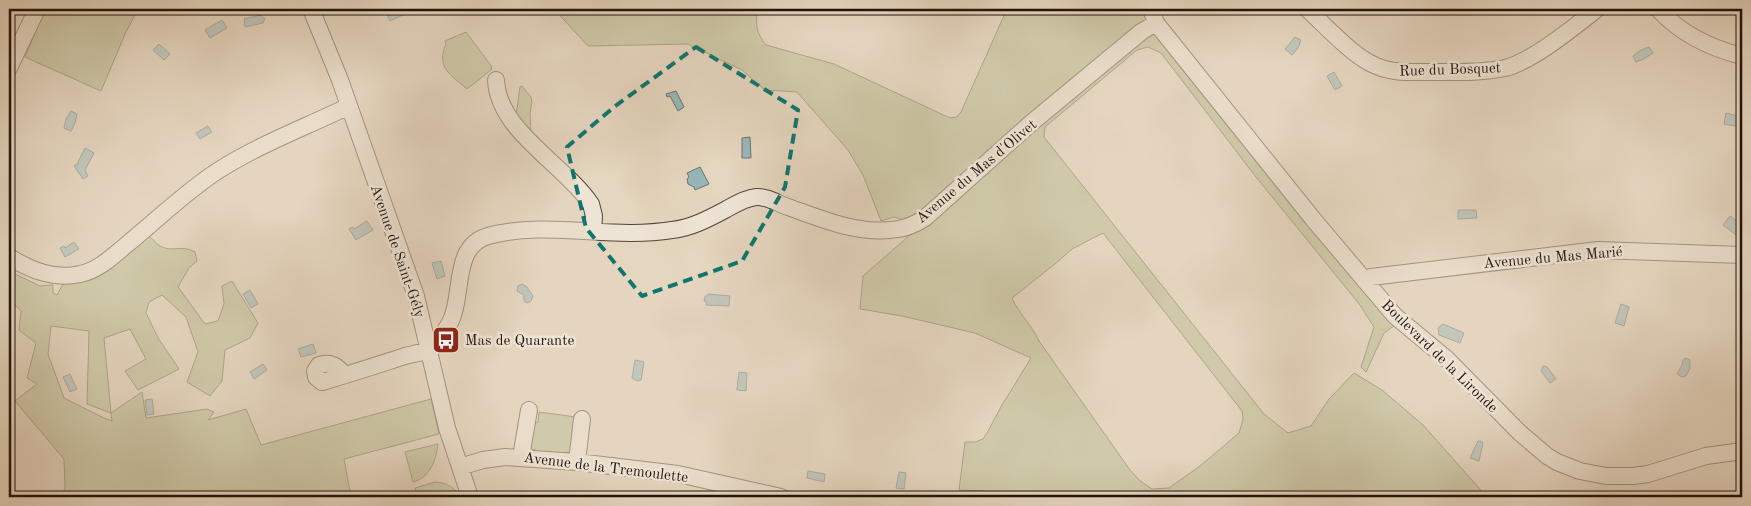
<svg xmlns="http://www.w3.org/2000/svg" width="1751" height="506" font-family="'Old Standard TT',serif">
  <rect width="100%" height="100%" fill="#e5d6bf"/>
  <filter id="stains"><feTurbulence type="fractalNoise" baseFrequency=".004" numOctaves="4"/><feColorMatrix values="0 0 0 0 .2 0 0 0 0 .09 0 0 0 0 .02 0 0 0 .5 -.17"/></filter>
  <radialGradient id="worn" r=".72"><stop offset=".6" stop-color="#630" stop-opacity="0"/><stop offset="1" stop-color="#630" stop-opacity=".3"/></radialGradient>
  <path fill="#b7bd90" stroke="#6c684e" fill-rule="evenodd" d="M45 9H138L126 32 101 91 25 57Z
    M554 9H758C755 23 756 33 766 45L834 64 950 118 957 117 961 112 1007 9H1145L1147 21 973 172 908 221 894 217 881 221 863 175 848 150 797 92 765 90 742 70 688 44 588 46Z
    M466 32 492 67 491 70 467 89C450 74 436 68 446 44L445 41Z
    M1158 32 1395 325 1384 333 1366 372 1361 367 1374 327 1360 305 1256 177 1161 53 1148 47 1137 50 1045 127 1044 137 1264 414 1288 433 1311 426 1329 399 1354 373 1382 390 1423 425 1487 497H1014L1012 492 959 490 965 442H975L983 439 987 433 1002 405 1031 358 975 333 902 316 860 309 863 276 1139 35ZM1103 233 1242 411 1243 419 1239 433 1200 466 1169 488 1152 489 1139 480 1130 470 1039 341C1032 325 1019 314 1012 298L1055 264 1072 249Z
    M522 86 531 97 532 102 530 113 531 135 516 116 520 87Z
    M148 235C152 238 156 244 160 246 172 253 181 244 195 252L197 261 189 268 178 287 205 324 218 321 224 304 222 286 232 281 258 323 250 338 225 350 222 381 210 396 187 382 198 352 186 317 162 295 149 302 146 313 158 338 179 369 138 390 125 371 146 359 130 329 104 338 111 413 142 392 146 418 207 409 214 412 208 420 246 409 261 445 431 399 439 434 344 459 351 497H61L65 488 64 459 15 401 37 384 27 378 36 343 19 330 21 311 9 298V287L13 273 40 286 53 285V293L57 295 63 284ZM51 326 89 331 87 404 111 413 112 421 104 418 64 398 48 354Z
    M539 412 576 417 571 453 565 452 564 455 535 453 536 450 529 449 532 425 538 422Z
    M438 444C436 460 430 478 413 482L405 452Z
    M435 482C446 482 455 488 461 497H417L415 488Z"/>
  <path fill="#98b7b9" stroke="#697573" d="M399 9H405L407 13 390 21 387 14Z
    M261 15 265 19 263 23 245 27 244 19Z
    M222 20 227 28 210 38 205 30Z
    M1295 37 1301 40 1298 48 1292 55 1285 49Z
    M159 44 170 54 164 60 153 50Z
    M1649 47 1653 53 1644 59 1636 62 1633 56 1641 50Z
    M1334 72 1342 86 1335 90 1327 76Z
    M676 91 684 107 678 111 670 96 667 97 666 94Z
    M71 111 77 114 75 123 71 131 64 128 66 119Z
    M1726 113 1742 117V127L1724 124Z
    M208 126 212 132 200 139 196 133Z
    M750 137 751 158H742V138Z
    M85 148 94 153 85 170 88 176 83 179 74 166 77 164Z
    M700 167 709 184 695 190 694 187 688 184 687 179 689 177 687 173Z
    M1458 210H1476L1477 218 1458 219Z
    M1730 216 1742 225V236L1740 238 1723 225Z
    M367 221 373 230 356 240 349 229 353 227 354 229Z
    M74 242 79 249 65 257 60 248 64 246 65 248Z
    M441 261 445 276 437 279 432 263Z
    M522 284 527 287 533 296 531 301 527 303 524 301V295L517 291 518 286Z
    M250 290 258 304 251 308 243 294Z
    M708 294 730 296 729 306 706 305 707 302 704 301 705 296H708Z
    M1621 304 1629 307 1624 326 1615 323Z
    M1443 324 1464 333 1460 343 1439 335 1438 328Z
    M313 344 316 353 301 357 298 349Z
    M1685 358 1690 360V368L1686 376 1682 377 1677 374 1682 365 1683 360Z
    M635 360 644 362 641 380 637 381 632 378Z
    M263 364 267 370 254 379 250 372Z
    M1543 366 1547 367 1556 379 1550 383 1541 371Z
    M739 372 747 373 746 391 737 390Z
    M70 374 77 389 70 392 63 377Z
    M152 399 154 414 147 415 145 400Z
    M1478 441H1481L1483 443 1479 461 1470 458Z
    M808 471 825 474 824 482 807 478Z
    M899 472 906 473 904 489 896 488Z"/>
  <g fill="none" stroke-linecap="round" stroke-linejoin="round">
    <g stroke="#534338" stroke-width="18">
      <path id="minor" d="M311 9 340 80 416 296 447 428 470 497
        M1151 9 1156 23 1313 219 1395 316 1448 360 1519 432 1547 456 1557 462 1580 471 1606 476H1633L1648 474 1706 456 1742 451
        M1307 9C1325 25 1349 52 1370 63 1390 74 1411 72 1433 72 1456 72 1482 73 1505 68 1533 61 1574 27 1597 9
        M1658 9C1681 34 1710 48 1742 56
        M9 68 37 9
        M496 80C498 131 564 164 591 204L594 216 593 231
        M9 257C31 270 54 280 80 274 97 271 112 257 125 246 156 221 186 191 219 170 260 144 306 127 349 106
        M1365 281 1371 277 1598 250 1742 255
        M345 375C337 366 331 361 319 365L315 371 316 377 322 382C350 374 377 365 405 356 412 354 424 353 430 348 438 341 448 328 452 318 463 292 453 246 488 236 548 220 611 240 672 230 691 228 708 219 725 210 734 205 745 198 756 197 766 196 779 204 788 207 822 219 861 236 898 229 908 228 917 223 925 218L1030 124 1141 32 1156 23
        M521 457 529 410
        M577 462 582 419
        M460 467 483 460 505 457 577 462 678 474 781 497"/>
    </g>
    <use href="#minor" stroke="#eee4d5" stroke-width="16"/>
  </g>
  <path d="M0 0H1751V506H0ZM696 47 798 110 785 187 742 261 642 296 586 228 567 147 614 107Z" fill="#e5d6bf" fill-opacity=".55" fill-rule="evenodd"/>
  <path fill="none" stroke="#0f766e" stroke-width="4" stroke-dasharray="10 6" stroke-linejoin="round" d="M696 47 798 110 785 187 742 261 642 296 586 228 567 147 614 107Z"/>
  <defs>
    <g id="bus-square" transform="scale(1.4375)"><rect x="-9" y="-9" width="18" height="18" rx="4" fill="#8f2418" stroke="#eee4d5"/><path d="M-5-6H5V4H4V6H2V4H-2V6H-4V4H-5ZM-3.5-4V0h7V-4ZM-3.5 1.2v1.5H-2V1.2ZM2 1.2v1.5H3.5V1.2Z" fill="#fff"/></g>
  </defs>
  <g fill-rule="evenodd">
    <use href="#bus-square" x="446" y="340"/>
  </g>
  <g text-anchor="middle" stroke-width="5" stroke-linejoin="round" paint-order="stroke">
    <g font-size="15" fill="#22120b" stroke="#eee4d5">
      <text transform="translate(1450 69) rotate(-2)" y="5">Rue du Bosquet</text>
      <text transform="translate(976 171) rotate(-40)" y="5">Avenue du Mas d'Olivet</text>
      <text transform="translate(398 251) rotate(71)" y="5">Avenue de Saint-Gély</text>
      <text transform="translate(1553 257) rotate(-5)" y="5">Avenue du Mas Marié</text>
      <text transform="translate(1440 356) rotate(44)" y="5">Boulevard de la Lironde</text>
      <text transform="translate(606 467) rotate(7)" y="5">Avenue de la Tremoulette</text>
    </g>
    <g font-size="15" fill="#22120b" stroke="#eee4d5" text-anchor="start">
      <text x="465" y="345">Mas de Quarante</text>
    </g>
  </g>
  <rect width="1751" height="506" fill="none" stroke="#e5d6bf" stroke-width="30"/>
  <rect x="10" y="10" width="1731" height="486" fill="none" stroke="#22120b" stroke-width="2.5"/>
  <rect x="15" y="15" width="1721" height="476" fill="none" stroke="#22120b"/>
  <rect width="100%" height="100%" filter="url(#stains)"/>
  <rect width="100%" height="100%" fill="url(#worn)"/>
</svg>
